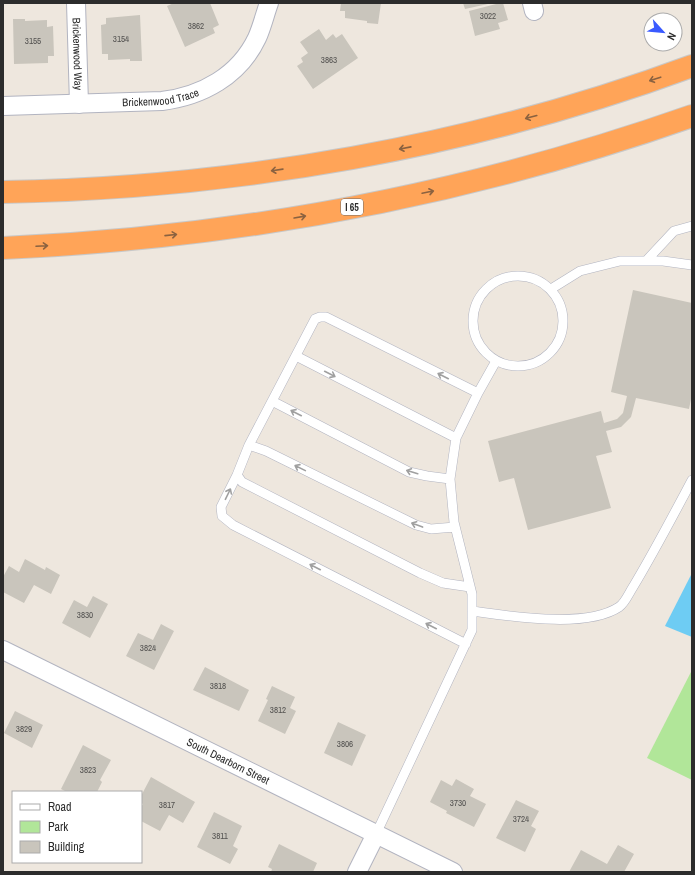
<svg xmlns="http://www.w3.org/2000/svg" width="695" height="875" font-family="'Archivo Narrow',sans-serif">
  <rect width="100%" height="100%" fill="#eee7de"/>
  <path fill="#b1e699" d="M692 670V780L647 758Z"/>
  <path fill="#6eccf3" d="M692 573V637L665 626Z"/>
  <path fill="#c9c5bc" d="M174 3H210L219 25 213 28 215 33 185 47 167 6Z
    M341 3H381L378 24 367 23V21L345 18V11H340Z
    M463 3H488V4L465 9Z
    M500 3H503L508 20 498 23 500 29 475 36 469 11Z
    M140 15 142 61H130V59L108 60V54H102L101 25 106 24V18Z
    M13 19H25V21L47 20V27L53 26 54 56H48V63L14 64Z
    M319 29 326 40 333 34 336 38 342 34 358 58 313 89 297 66 303 62 301 58 308 53 300 42Z
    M633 290 692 303V394L689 409 636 398 631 417 621 427 606 431 612 452 596 456 611 508 528 530 514 478 499 482 488 441 601 411 604 423 617 419 623 413 627 396 611 392Z
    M25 559 45 570 46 567 60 575 51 594 34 585 24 603 3 592V577L9 566 19 572Z
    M93 596 108 604 90 638 62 623 74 600 87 607Z
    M161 624 174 631 154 670 126 656 138 633 153 640Z
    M205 667 249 690 239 711 193 690Z
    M272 686 295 697 290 708 296 711 285 734 258 721 268 700 266 699Z
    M15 711 43 725 32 748 4 733Z
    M338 722 366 735 352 766 324 753Z
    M83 745 111 760 100 780 102 782 97 792H67L61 789Z
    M151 777 195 802 183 823 169 815 160 831 141 821V807L143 804 141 803V796Z
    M456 779 474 789 470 796 486 804 474 827 446 813 447 811 430 802 441 780 452 786Z
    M516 800 539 811 531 826 536 829 525 852 496 838Z
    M214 812 242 826 233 846 238 849 230 864 197 847Z
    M279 844 317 863 313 872H271L272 869 268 867Z
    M618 845 634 854 624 872H569L581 850 607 864Z"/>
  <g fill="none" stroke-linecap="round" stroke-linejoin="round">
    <g stroke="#b2b4c0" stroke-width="10">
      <path id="lane" d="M646 261 674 231 692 226
        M473 321a45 45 0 1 1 90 0a45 45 0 1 1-90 0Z
        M551 289 580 271 620 261H663L692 265
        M296 356 456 438
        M272 401 409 472 427 476 450 479
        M249 445 266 451 416 525 431 529 455 527
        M237 475 221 507 222 516 233 525 466 644
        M470 587 443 583 420 573 242 482 237 475 249 445 315 319 320 317H326L478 393
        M472 611C510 616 586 629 619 607 625 603 629 593 633 587 654 552 673 516 692 480
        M376 834 472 630V594L454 522 450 479 456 438 478 393 496 361"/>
    </g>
    <g stroke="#b2b4c0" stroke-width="20">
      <g id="street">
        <path id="s1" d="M76 3 79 104"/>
        <path d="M532 3 534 11"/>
        <path id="s2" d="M3 106 162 101C202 96 239 76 257 38 262 27 265 14 269 3"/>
        <path id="s3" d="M3 650 453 872"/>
        <path d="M357 872 376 834"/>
      </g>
    </g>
    <g stroke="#c8c8c8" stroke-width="24">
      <path id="highway" d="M3 192C236 188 473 147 692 66
        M3 248C238 238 470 194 692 116"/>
    </g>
    <use href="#lane" stroke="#fff" stroke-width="9"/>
    <use href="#street" stroke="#fff" stroke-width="18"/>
    <use href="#highway" stroke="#ffa458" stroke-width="22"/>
  </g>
  <defs><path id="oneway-shaft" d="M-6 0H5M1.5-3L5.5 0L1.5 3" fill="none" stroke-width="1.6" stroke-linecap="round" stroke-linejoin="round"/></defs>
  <g stroke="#8b6240">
    <use href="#oneway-shaft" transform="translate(655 79) rotate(162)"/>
    <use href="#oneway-shaft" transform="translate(531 117) rotate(165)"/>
    <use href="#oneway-shaft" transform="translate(405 148) rotate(169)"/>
    <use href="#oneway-shaft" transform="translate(277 170) rotate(172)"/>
    <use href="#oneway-shaft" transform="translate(428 192) rotate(-12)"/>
    <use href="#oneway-shaft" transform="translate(300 217) rotate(-10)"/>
    <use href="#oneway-shaft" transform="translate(171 235) rotate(-6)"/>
    <use href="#oneway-shaft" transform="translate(42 246) rotate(-3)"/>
  </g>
  <g stroke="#a0a0a0">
    <use href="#oneway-shaft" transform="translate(330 374) rotate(27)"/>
    <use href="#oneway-shaft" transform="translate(443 376) rotate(-153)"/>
    <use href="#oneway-shaft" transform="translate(296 413) rotate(-153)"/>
    <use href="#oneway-shaft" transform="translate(300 468) rotate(-154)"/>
    <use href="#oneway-shaft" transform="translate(412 472) rotate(-163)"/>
    <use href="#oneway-shaft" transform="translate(228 494) rotate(-64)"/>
    <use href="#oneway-shaft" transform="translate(417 525) rotate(-160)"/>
    <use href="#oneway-shaft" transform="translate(315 567) rotate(-153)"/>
    <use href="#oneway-shaft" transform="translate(431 626) rotate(-153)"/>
  </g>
  <g text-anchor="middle" stroke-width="3" stroke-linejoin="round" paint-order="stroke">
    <g font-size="9" fill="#535250">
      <text x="488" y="19">3022</text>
      <text x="196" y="29">3862</text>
      <text x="121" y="42">3154</text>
      <text x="33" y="44">3155</text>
      <text x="329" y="63">3863</text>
      <text x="85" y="618">3830</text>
      <text x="148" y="651">3824</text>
      <text x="218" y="689">3818</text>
      <text x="278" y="713">3812</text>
      <text x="24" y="732">3829</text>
      <text x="345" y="747">3806</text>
      <text x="88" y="773">3823</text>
      <text x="458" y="806">3730</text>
      <text x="167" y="808">3817</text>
      <text x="521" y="822">3724</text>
      <text x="220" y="839">3811</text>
    </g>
    <rect fill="#fff" stroke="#6b6b6b" stroke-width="1" x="341" y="199" width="22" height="16" rx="3"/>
    <g font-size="10" font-weight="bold" fill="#2c2c2c">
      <text x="352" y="211">I 65</text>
    </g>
    <g font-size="11" fill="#2c2c2c" stroke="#fff">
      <text dy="4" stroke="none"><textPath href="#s1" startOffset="51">Brickenwood Way</textPath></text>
      <text dy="4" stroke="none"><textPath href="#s2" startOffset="158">Brickenwood Trace</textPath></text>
      <text dy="4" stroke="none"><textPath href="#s3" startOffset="251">South Dearborn Street</textPath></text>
    </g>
  </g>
  <rect width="695" height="875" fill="none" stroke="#2c2c2c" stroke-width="8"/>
  <rect x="12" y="791" width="130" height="72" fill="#ffffff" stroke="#ababab"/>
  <rect x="20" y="804" width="20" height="6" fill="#ffffff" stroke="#ababab"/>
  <text x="48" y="811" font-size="12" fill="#2c2c2c">Road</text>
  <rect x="20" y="821" width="20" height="12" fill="#b1e699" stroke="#ababab"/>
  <text x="48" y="831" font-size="12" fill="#2c2c2c">Park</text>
  <rect x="20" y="841" width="20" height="12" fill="#c9c5bc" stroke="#ababab"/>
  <text x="48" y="851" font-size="12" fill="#2c2c2c">Building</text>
  <g transform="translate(663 32) rotate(117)"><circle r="19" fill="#ffffff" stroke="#ababab"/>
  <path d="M0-3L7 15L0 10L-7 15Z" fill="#3a5aff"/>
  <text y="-6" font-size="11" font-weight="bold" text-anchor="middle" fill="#2c2c2c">N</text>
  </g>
</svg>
